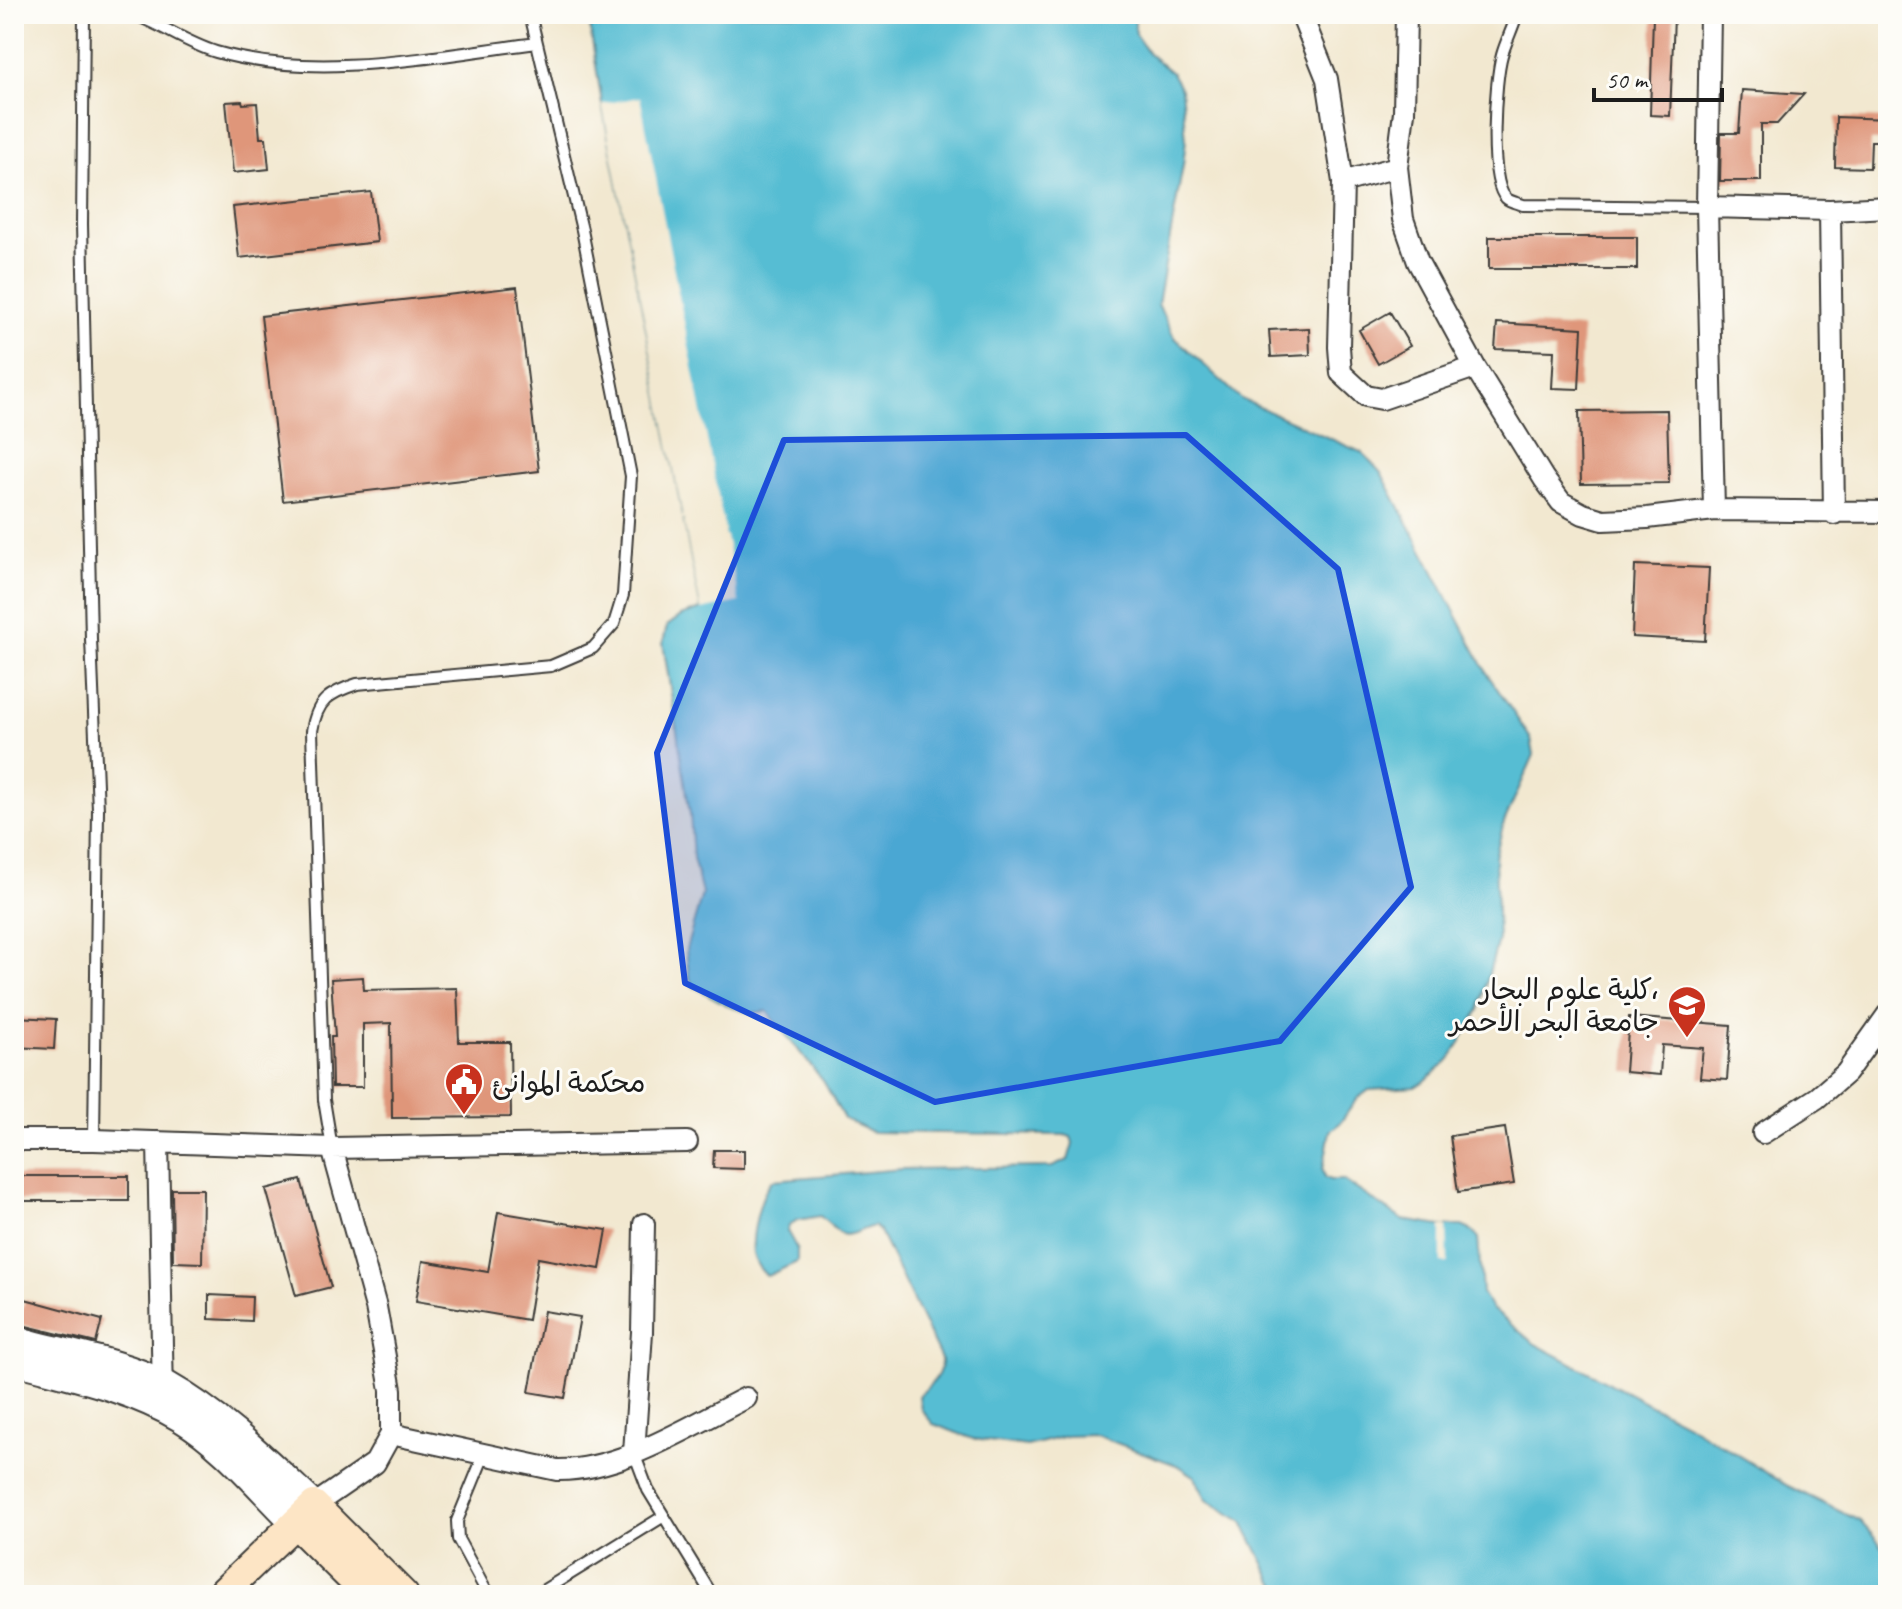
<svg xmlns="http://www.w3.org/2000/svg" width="1902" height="1609" font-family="Caveat,'Playpen Sans Arabic',sans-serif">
  <rect width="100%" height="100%" fill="#fdfcf7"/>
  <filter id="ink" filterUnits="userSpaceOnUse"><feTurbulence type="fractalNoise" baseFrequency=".0125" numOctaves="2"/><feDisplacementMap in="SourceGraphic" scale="16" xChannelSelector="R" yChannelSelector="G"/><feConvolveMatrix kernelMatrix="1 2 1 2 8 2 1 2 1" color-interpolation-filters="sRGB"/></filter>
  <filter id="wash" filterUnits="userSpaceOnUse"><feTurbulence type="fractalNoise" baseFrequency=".006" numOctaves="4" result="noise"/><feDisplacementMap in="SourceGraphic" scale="32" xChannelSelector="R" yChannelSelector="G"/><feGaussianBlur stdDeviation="1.8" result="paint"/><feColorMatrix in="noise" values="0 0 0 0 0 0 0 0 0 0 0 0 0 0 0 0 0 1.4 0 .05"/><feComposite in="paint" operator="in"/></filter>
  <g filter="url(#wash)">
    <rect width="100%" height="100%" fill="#f2e8d0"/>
    <path fill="#56bdd3" stroke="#396c78" stroke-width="2" d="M588 14H1135V34L1149 54 1172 73 1181 89 1186 139 1183 165 1158 304 1174 337 1241 399 1363 453 1382 474 1488 675 1531 739 1534 755 1504 822 1495 857 1498 940 1479 1010 1449 1061 1426 1080 1415 1087 1369 1090 1357 1099 1340 1123 1330 1131 1323 1169 1325 1177 1330 1180H1343L1403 1220 1441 1226H1462L1473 1231 1478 1238 1482 1293 1492 1309 1535 1344 1689 1425 1788 1486 1860 1521 1888 1553V1595H1285L1273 1581 1243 1522 1207 1500 1194 1476 1179 1466 1095 1435 1066 1436 1027 1446 973 1439 933 1424 921 1409 919 1396C929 1385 942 1378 941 1359L880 1232 874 1226C865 1227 849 1238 841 1234 837 1232 825 1220 820 1216L798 1220 789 1225 787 1231 797 1249V1262L767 1276C760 1270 755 1263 753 1254 751 1235 760 1192 773 1180L903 1169 1052 1167 1068 1160 1073 1143 1071 1137 1065 1135 872 1132 844 1119 824 1082 767 1011 751 1013 730 1007 693 986 689 976 686 949 702 894 693 858 690 814 663 643 667 626 681 616 701 609 602 104Z"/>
    <path fill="#f2e8d0" d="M640 97 739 602 701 610 602 104Z
      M1441 1226H1447L1448 1263H1441Z"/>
    <g id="blocks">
      <path fill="#df967a" d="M1653 16 1674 17 1670 116 1650 115Z
        M1742 90 1804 94 1777 124H1761V181H1720L1721 133H1739Z
        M242 101 243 104 257 103 260 138H266L269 169 233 173 226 102Z
        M1836 117 1888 119V141H1871L1870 168 1835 167Z
        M371 192 377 242 239 258 233 207Z
        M1489 237H1637V269H1489Z
        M517 287 539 471 283 501 261 316Z
        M1390 312 1410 346 1378 364 1359 330Z
        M1497 323 1582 328 1579 389 1552 388 1554 351 1495 349Z
        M1309 328 1310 355 1271 357 1269 330Z
        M1667 410 1669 483 1581 484 1579 411Z
        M1635 565 1709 568 1705 641 1632 637Z
        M363 977 364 990 457 988 459 1042H510L511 1117 392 1118 391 1023 363 1024V1087H332L331 1037H335L331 979Z
        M14 1017 56 1019 54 1049 14 1047Z
        M1629 1017 1731 1025 1727 1080 1700 1078 1703 1048 1662 1045 1660 1075 1625 1072Z
        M1505 1128 1514 1184 1458 1192 1450 1136Z
        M714 1150H744V1169L713 1168Z
        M14 1176H129V1201H14Z
        M301 1180 331 1287 296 1296 266 1189Z
        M172 1189H203L202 1263 173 1262Z
        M498 1212 607 1230 600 1269 538 1258 528 1320 416 1301 423 1261 488 1272Z
        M209 1295 252 1297 251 1321 209 1319Z
        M25 1299 102 1320 96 1343 18 1324Z
        M544 1311 580 1317 565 1398 529 1392Z"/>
    </g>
  </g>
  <g filter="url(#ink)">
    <use href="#blocks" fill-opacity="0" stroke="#3c3b37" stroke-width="2"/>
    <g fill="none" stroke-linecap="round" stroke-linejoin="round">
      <g stroke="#3c3b37" stroke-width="14">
        <path id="service" d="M84 14 82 224 91 639 98 810 94 1140
          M132 14C161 24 186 43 216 52 317 81 434 56 537 43
          M1517 14C1513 28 1506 41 1502 55 1495 79 1488 182 1506 198 1510 202 1518 203 1523 205L1707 207
          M332 1148 324 1100 312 731C317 700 329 693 357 684L551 666 593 648 614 624 623 595 631 476 582 230 530 14
          M634 1453 648 1490 712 1595
          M484 1455 457 1521 458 1539 485 1589 490 1595
          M536 1595 664 1516"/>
      </g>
      <g stroke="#3c3b37" stroke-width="24">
        <path id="minor" d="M1301 14 1327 79 1343 182 1339 347 1341 373 1366 396 1382 399 1475 367
          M1406 14 1404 112 1397 167 1403 219 1418 262 1475 367 1544 479 1561 502 1583 514 1603 520 1647 518 1714 510 1888 512
          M1710 14 1707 207 1714 510
          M1343 182 1397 167
          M1707 207 1830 210 1888 207
          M1830 210 1834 514
          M1763 1133 1817 1098 1846 1073 1888 1014
          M14 1140H94L332 1148 376 1307 391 1390V1434L375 1463 314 1505
          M158 1142 163 1397
          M332 1148 687 1142
          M391 1434 557 1470C621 1471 689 1426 746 1398
          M634 1453 642 1332 644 1224"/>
      </g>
      <g stroke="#3c3b37" stroke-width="30">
        <path id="tertiary" d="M14 1339C61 1352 124 1362 167 1385 222 1416 268 1462 314 1505
          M14 1361C71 1376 130 1388 182 1419 225 1445 259 1488 295 1523"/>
      </g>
      <g stroke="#3c3b37" stroke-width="32">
        <path id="secondary" d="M295 1523 368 1595
          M220 1595 314 1505 404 1595"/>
      </g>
      <use href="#service" stroke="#fff" stroke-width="10"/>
      <use href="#minor" stroke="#fff" stroke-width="20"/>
      <use href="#tertiary" stroke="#fff" stroke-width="26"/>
      <use href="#secondary" stroke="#fde5c5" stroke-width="28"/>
    </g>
  </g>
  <path fill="#1d4ed8" fill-opacity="0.2" stroke="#1d4ed8" stroke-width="6" stroke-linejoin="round" d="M1186 435 1338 569 1411 887 1280 1041 935 1102 685 983 657 753 784 440Z"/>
  <defs>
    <g id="university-pin" transform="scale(2)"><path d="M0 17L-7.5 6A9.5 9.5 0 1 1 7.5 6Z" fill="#c8321e" stroke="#fdfcf7"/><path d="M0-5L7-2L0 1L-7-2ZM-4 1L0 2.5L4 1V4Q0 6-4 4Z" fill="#fff"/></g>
    <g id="civic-pin" transform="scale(2)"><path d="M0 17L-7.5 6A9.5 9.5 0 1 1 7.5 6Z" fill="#c8321e" stroke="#fdfcf7"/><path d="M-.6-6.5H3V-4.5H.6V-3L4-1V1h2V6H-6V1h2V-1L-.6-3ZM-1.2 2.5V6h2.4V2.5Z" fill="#fff"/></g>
  </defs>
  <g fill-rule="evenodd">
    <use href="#university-pin" x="1687" y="1005"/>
    <use href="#civic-pin" x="464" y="1082"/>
  </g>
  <g text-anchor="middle" stroke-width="6" stroke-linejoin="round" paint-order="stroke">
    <g font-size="28" fill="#1c1c1c" stroke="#fdfcf7" text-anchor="end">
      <text x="1659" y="999">كلية علوم البحار،<tspan x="1659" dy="32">جامعة البحر الأحمر</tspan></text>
      <text x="492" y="1092" text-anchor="start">محكمة الموانئ</text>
    </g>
  </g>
  <rect width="1902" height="1609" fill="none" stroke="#fdfcf7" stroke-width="48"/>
  <path d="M1594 88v12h128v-12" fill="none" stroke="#1c1c1c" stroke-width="4"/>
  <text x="1606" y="88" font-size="24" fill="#1c1c1c" stroke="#fdfcf7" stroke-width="6" paint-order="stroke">50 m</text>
</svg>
